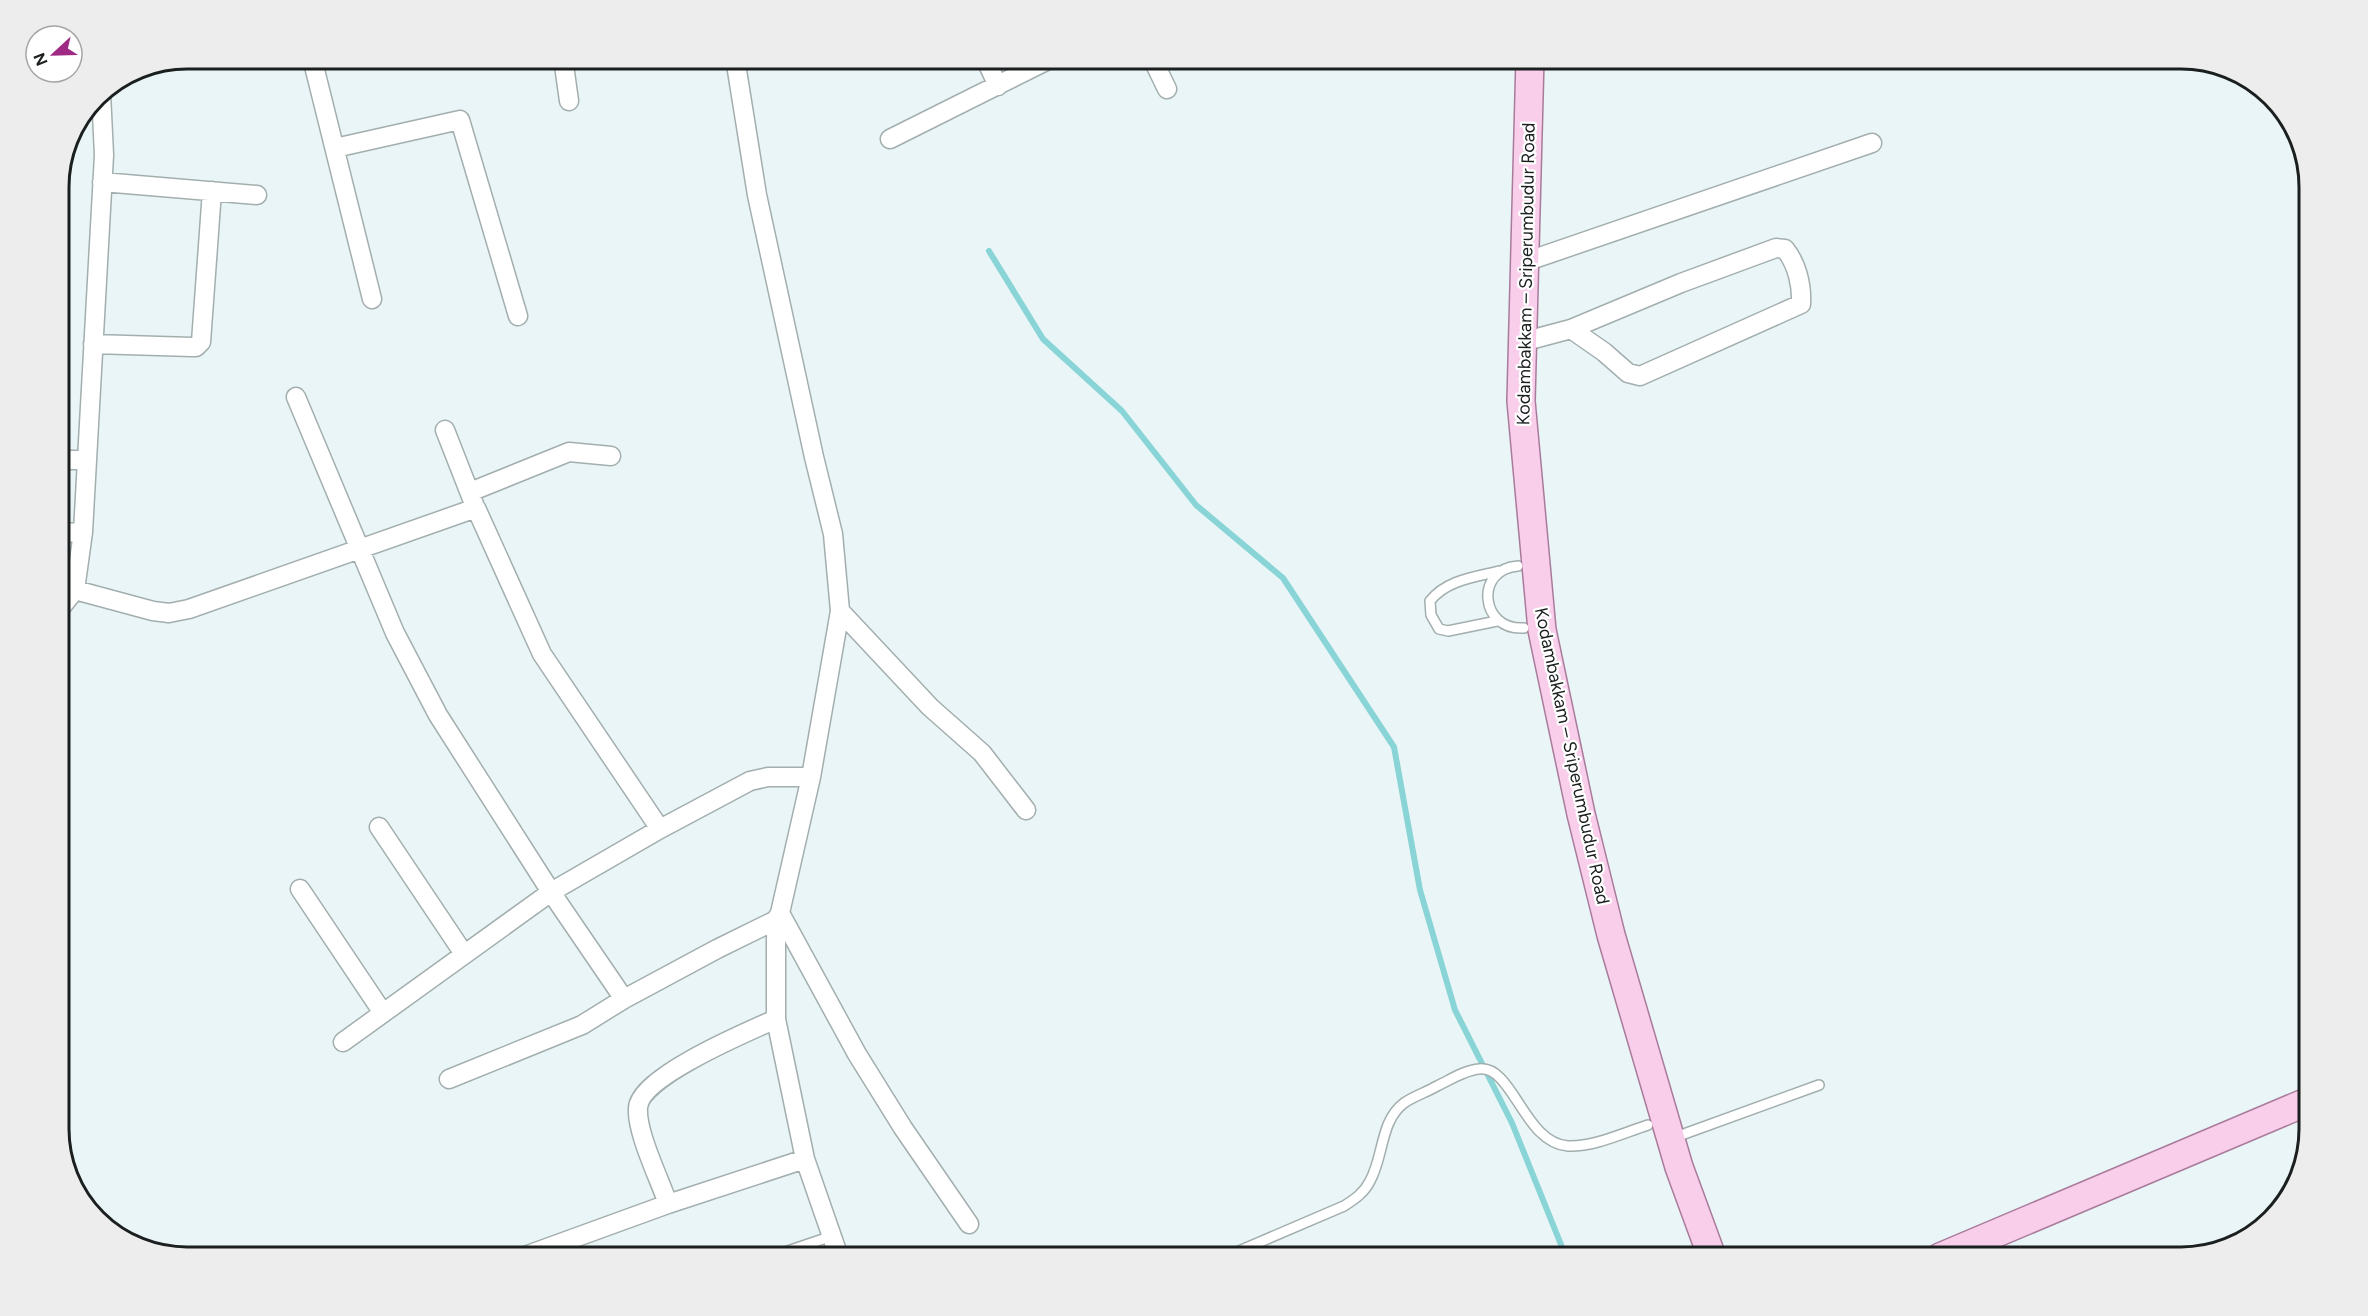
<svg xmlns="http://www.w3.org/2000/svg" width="2368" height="1316" font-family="Figtree,sans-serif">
  <rect width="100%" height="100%" fill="#e9f5f6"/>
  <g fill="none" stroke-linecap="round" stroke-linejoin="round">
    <path stroke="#89d4d6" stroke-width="6" d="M989 251 1043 339 1122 411 1196 505 1283 578 1394 747 1420 890 1455 1010 1512 1123 1566 1257"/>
  </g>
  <path fill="#b6c2c2" stroke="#7b8686" stroke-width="1.5" d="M2127 1248 2131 1257H2103Z"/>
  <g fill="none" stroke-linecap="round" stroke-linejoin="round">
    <g stroke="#a3aeae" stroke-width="12">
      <path id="service" d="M1518 566C1474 569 1480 631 1524 628
        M1497 621 1448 631 1439 629 1431 615 1430 601C1446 580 1475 577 1499 571
        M1673 1138 1819 1085
        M770 1257 832 1236
        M1225 1257 1344 1206C1355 1199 1364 1193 1370 1181 1384 1156 1380 1121 1404 1103 1414 1096 1427 1092 1437 1086 1450 1080 1465 1070 1479 1069 1513 1065 1524 1143 1568 1146 1594 1147 1623 1133 1648 1125"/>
    </g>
    <g stroke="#a3aeae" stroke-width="21">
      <path id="minor" d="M312 58 372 299
        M563 58 569 101
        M735 58 757 195 814 457 833 534 840 611 811 777 780 913 776 920V1019L805 1159 839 1257
        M985 58 998 86
        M1152 58 1167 89
        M890 139 1052 58
        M335 148 460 120 518 316
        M102 182 257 195
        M1525 262 1872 143
        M1522 342 1571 329 1681 283 1776 248 1785 249C1797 264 1802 285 1801 304L1640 376 1628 373 1604 352 1571 329
        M93 344 192 347H196L201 342 212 191
        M296 397 395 633 438 715 551 892 624 999
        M445 430 474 504
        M59 460H87
        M470 492 569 452 611 456
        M59 533 83 532
        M75 590 153 611 169 613 189 609 476 508 542 654 660 829
        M59 610 75 590 83 532 104 155 101 93
        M840 611 930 707 982 753 1026 810
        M379 827 464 954
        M300 889 383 1013
        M780 913 857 1054 903 1128 969 1224
        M343 1042 551 892 660 829 750 781 768 777H811
        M449 1079 582 1025 624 999 717 949 776 920
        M668 1204C660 1180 636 1132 638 1108 639 1077 749 1031 776 1019
        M522 1257 668 1204 805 1159"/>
    </g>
    <g stroke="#a97b9b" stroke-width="30">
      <path id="primary" d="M1530 58 1521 401 1542 630 1581 814 1611 935 1679 1167 1712 1257
        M1940 1257 2309 1101"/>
    </g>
    <use href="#service" stroke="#fff" stroke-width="9"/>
    <use href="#minor" stroke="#fff" stroke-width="18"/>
    <use href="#primary" stroke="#f9ceeb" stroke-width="27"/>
  </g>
  <g text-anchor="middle" stroke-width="4.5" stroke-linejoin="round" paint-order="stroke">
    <g font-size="18" fill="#1b1f1f" stroke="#fff">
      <text transform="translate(1526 274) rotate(-89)" y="6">Kodambakkam – Sriperumbudur Road</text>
      <text transform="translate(1572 756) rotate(78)" y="6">Kodambakkam – Sriperumbudur Road</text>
    </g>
  </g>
  <path d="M0 0H2368V1316H0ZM187 69H2181A118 118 0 0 1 2299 187V1129A118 118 0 0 1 2181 1247H187A118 118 0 0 1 69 1129V187A118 118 0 0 1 187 69Z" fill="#ededed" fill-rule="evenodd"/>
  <path fill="none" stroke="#1b1f1f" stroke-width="3" d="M187 69H2181A118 118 0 0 1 2299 187V1129A118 118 0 0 1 2181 1247H187A118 118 0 0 1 69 1129V187A118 118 0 0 1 187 69Z"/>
  <g transform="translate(54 54) rotate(248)"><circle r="28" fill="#ffffff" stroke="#a4a5a5" stroke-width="1.5"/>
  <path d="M0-4.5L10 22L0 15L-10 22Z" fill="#9f2a84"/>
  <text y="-9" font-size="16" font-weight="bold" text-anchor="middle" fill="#1b1f1f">N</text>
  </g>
</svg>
